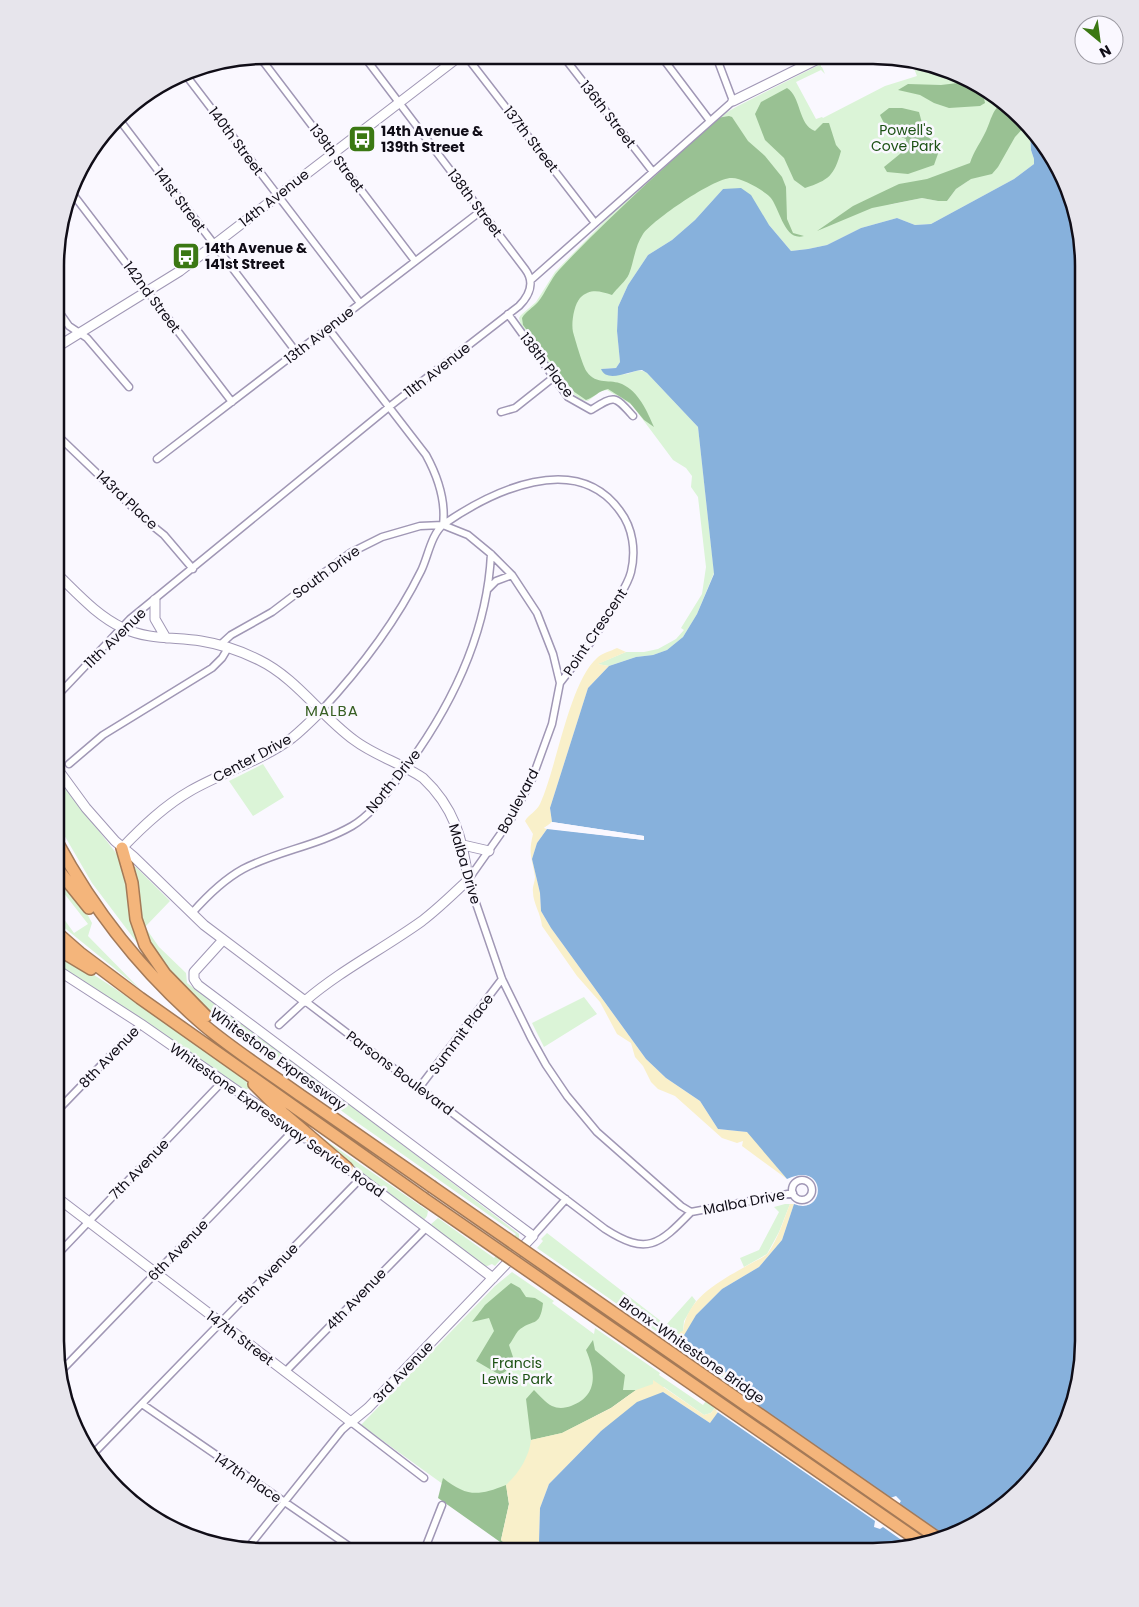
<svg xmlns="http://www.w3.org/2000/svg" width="1139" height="1607" font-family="Poppins,sans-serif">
  <rect width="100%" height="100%" fill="#faf8ff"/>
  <path fill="#dbf4d7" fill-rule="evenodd" d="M821 64V67H822L825 74 821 70 796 82 816 119 822 117 823 118 885 86 917 76 913 66 924 72H955L1001 98 1022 124 1021 130 1024 127 1030 133 1031 150 1034 159V164L1014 179 931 224 915 225 897 218 861 228 827 245 808 249 791 251 769 225 723 189 695 220 672 240 648 255 628 285 618 307 617 331 620 362 616 368 601 369C609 371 619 375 627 374 635 372 638 368 647 373L698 427 714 573 697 614 683 637 667 650 653 655 636 657 609 666 597 664 626 652H644L658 649 676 639 684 630 681 628 702 594 706 567 698 497 691 487 692 476 686 468 673 460 632 405 607 390 601 391 588 401 581 400 571 392 522 329 519 318 521 315 536 302 555 272 623 202 718 118H717L736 107ZM968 181 956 189 947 201H938L922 198 888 205Z
    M263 764 284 797 253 816 229 781Z
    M56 775 119 857 127 880 129 911 138 944 92 883 56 821Z
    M133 867H136L170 901 145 927 159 947 186 973 187 983 255 1032 519 1234V1238L495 1266 492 1264 485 1267 430 1225 438 1218 494 1258 516 1234 358 1123 304 1083 287 1065 277 1063 223 1026 175 979 147 941 141 921Z
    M56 871 83 906 92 923 88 936 140 989 56 921V908L74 933 88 924 56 883Z
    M56 952C98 976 138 1004 178 1032 203 1049 230 1066 252 1087L245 1090 56 963Z
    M584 997 597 1014 544 1047 532 1023Z
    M315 1133 428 1211 427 1216 424 1220 419 1218 319 1140Z
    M785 1204H790L779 1232 767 1254 744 1267 740 1258 759 1250 779 1212 774 1207Z
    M547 1233 666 1325 692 1296 696 1301 684 1321 683 1331 678 1338 732 1382 733 1384 711 1413 704 1415 664 1387 619 1396 512 1483 495 1511 451 1490 361 1425 495 1286 512 1272 554 1301 552 1303 594 1334 595 1328 660 1373 659 1375 703 1405 723 1378 537 1248 543 1241 541 1239Z"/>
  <path fill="#99c193" d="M966 82 983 93 985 103 980 106 949 108 934 103 920 95 898 90 908 84 941 85Z
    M787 88C801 96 798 125 815 131L823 123H829L836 145 841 151C834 176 829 180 805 188L794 180 784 158 765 140 755 114 761 102Z
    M1004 102 1024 127 1015 137 998 167 992 174 971 179 956 189 947 201H938L922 198 872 208 817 231 853 206 880 193 899 184 927 179 970 163C974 151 979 145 984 135 991 123 991 109 1004 102Z
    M889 108H902L919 112 925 134 940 148 934 165 908 174 887 172 884 167 906 149V139C890 132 887 130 880 115Z
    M729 116 732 117 748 141 765 156 782 177 786 187 787 219 793 233 804 236C784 242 780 208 770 197 763 190 742 178 732 178 715 177 653 220 643 234 635 246 634 261 629 274 626 281 617 288 612 295 600 291 590 288 580 298 574 305 571 323 573 332 575 339 583 367 587 372 596 385 611 379 622 384 639 392 647 411 654 427L644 420 630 403 608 389C598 391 595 397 586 400L573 391 523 325 522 318C526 311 533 308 538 302 546 292 550 280 559 270 609 216 664 169 717 118Z
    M511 1283 520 1288 526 1297 535 1298 543 1303C540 1329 532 1318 518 1331 515 1335 512 1341 509 1345L513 1357 506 1371 500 1375 476 1361 494 1331 489 1318 472 1322 485 1305Z
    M593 1340 595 1350 625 1375 623 1390H636L611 1408 562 1433 531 1440 526 1399 534 1390C539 1395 546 1403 552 1406 558 1409 566 1408 571 1406 598 1396 596 1373 586 1350Z
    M443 1478C467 1497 478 1496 506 1485L509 1504 501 1540 513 1551 438 1498Z"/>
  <path fill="#f9f0ca" d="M617 648 626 652 598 664 609 666 588 688 550 808 552 822 544 828 547 829 537 843 532 859 540 893 541 911 551 928 646 1059 666 1078 700 1101 718 1129 748 1132 787 1179 742 1146 743 1141 737 1143 722 1138 675 1096 658 1089 651 1082 643 1066 635 1057 631 1043 617 1034 600 1002 577 976 542 926C541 914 533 903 533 892 532 887 535 882 535 877 532 857 528 855 533 834L525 821C529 814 536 812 540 804 557 767 569 683 597 658 602 653 611 651 617 648Z
    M790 1204H794L782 1240 759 1267 722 1289 696 1315 684 1337 710 1362 741 1382 710 1423 663 1392 601 1431 549 1484 540 1508 539 1542 536 1551H513L501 1540 509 1504 506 1485C519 1473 529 1457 531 1440L562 1433 611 1408 636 1390 653 1384V1380L704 1415 711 1413 733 1384 678 1338 680 1332 683 1331C687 1297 722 1280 748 1265 754 1261 764 1258 768 1253 778 1239 784 1219 790 1204Z"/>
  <path fill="#87b1dc" d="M1030 133 1062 173 1084 266V1355L1073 1409 1048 1458 1012 1500 966 1530 873 1552 536 1551 539 1542 540 1508 549 1484 601 1431 637 1402 663 1392 710 1423 740 1382 710 1362 683 1337 696 1315 722 1289 759 1267 782 1240 794 1204C826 1217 828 1160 787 1179L747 1132 718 1129 700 1101 666 1078 646 1059 551 928 541 911 540 893 532 859 537 843 547 829 644 840V836L552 822 550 808 588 688 609 666 636 657 653 655 667 650 683 637 697 614 714 574 698 427 647 373 642 370C631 370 607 384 601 369L616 368 620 362 617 331 618 307 628 285 648 255 672 240 695 220 723 189 741 188 751 195 769 225 791 251 808 249 827 245 861 228 897 218 915 225 931 224 1014 179 1034 164V159L1031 150Z"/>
  <path fill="#faf8ff" d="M552 822 644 836V840L544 828 547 826 638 837 550 823Z
    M733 1388 890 1498 896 1496 901 1501 899 1504 944 1535 907 1544 883 1527 880 1529 874 1527 875 1521 716 1411Z"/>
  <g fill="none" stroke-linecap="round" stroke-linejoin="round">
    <g stroke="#a097b5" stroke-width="9">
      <path id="street" d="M259 56 415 261
        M466 56 595 223
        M563 56 653 172
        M661 56 710 121
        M185 74 360 303
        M118 118 297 353
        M72 193 232 402
        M531 280 733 101 716 56
        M57 309 69 326 87 338 129 387
        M508 314 568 397 591 410C615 395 614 395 633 416
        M328 328 426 455C438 477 446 501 443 525
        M501 412 515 408 554 377
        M57 435 149 523 164 535 193 569
        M157 459 481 211
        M488 589 496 581 512 575
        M220 645 231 635 272 612 350 553 382 537 420 526 443 525 468 535 491 554 512 575 537 613 553 654 560 683 552 724 532 779 511 819 468 880 502 979 531 1038 546 1065 567 1096 597 1132 681 1206 691 1212 793 1193
        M56 697 130 619 389 407 519 306C530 295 535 282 525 269L363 55
        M320 712C360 669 395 624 421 571 428 557 431 534 444 524 492 491 576 450 620 511 633 528 636 551 631 572 628 584 620 595 614 606 598 633 580 658 560 683
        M69 764 103 735 212 668 222 658 228 648
        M192 913C207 896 223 880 243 869 277 851 317 846 352 826 371 815 385 795 399 777 448 713 487 636 491 554
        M279 1025 305 1001 605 1229C647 1256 659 1245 691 1212
        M419 1088 502 979
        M55 1113 141 1024
        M792 1190a10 10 0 1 1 20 0a10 10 0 1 1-20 0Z
        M533 1236 566 1199
        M55 1257 223 1081
        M62 1370 294 1130
        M285 1372 427 1227
        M142 1404 356 1551
        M91 1456 361 1178
        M139 1508 155 1519
        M246 1550 342 1430 351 1422 424 1478
        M424 1551 442 1505"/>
    </g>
    <g stroke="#a097b5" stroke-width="11">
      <path id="secondary" d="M733 101 822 57
        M57 347 180 271 460 56
        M155 600V619L166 638
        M56 767 86 808 115 841 134 857 204 925 305 1001C341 970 383 949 422 921 439 908 453 894 468 880 463 839 454 807 423 778 401 763 375 756 354 740 320 715 296 678 259 660 241 651 220 644 201 641 175 637 148 640 123 628 97 616 77 593 56 573
        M463 845 489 851
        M122 848C143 826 164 806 190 791 223 772 261 761 292 738 302 730 311 721 320 712
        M56 969 141 1024 305 1138
        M342 1164 493 1278
        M55 1196 351 1422 368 1408 533 1236 198 985 194 979V972L223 940"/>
    </g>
    <g stroke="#a47a58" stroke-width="14">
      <path id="highway" d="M56 840C94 911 144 974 205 1026 235 1051 268 1072 300 1095 344 1125 388 1156 431 1186
        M122 848 132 883 136 919 145 945 165 974 206 1016
        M56 867 89 908
        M56 932 80 953 140 998 423 1198
        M56 948 91 969
        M254 1084 283 1113 347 1168"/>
    </g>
    <use href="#street" stroke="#fff" stroke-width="6"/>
    <use href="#secondary" stroke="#fff" stroke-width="9"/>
    <use href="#highway" stroke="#f4b57b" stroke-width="11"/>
    <g stroke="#a47a58" stroke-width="14" stroke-linecap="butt">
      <path id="highway-bridge" d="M431 1186 936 1537
        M423 1198 919 1541"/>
    </g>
    <use href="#highway-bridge" stroke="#f4b57b" stroke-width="11"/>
  </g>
  <defs>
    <g id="bus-square" transform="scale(1.4375)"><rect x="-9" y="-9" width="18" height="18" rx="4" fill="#3b7813" stroke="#faf8ff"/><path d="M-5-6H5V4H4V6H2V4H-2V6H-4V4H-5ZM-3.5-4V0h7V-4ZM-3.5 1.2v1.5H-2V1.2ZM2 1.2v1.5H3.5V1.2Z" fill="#fff"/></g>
  </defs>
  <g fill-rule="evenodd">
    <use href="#bus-square" x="362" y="139"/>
    <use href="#bus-square" x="186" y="256"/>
  </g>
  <g text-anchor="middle" stroke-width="5" stroke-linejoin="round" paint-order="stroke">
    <g font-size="14" fill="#100d17" stroke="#faf8ff">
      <text transform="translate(608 114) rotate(52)" y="5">136th Street</text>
      <text transform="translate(531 139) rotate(52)" y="5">137th Street</text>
      <text transform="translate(236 141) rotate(53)" y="5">140th Street</text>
      <text transform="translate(337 158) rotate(53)" y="5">139th Street</text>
      <text transform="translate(274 198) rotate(-38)" y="5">14th Avenue</text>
      <text transform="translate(180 200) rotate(53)" y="5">141st Street</text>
      <text transform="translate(475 203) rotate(53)" y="5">138th Street</text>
      <text transform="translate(152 297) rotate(53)" y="5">142nd Street</text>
      <text transform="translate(319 335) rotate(-38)" y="5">13th Avenue</text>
      <text transform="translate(547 365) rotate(52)" y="5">138th Place</text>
      <text transform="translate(437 370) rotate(-38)" y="5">11th Avenue</text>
      <text transform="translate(127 500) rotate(43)" y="5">143rd Place</text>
      <text transform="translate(326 572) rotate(-36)" y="5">South Drive</text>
      <text transform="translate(595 632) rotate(-56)" y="5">Point Crescent</text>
      <text transform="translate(115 638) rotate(-44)" y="5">11th Avenue</text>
      <text transform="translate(252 758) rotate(-28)" y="5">Center Drive</text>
      <text transform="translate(393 781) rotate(-51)" y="5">North Drive</text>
      <text transform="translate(518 801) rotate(-62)" y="5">Boulevard</text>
      <text transform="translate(465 864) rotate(74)" y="5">Malba Drive</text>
      <text transform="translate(461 1034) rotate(-53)" y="5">Summit Place</text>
      <text transform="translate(109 1057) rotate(-46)" y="5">8th Avenue</text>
      <text transform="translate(278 1059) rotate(36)" y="5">Whitestone Expressway</text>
      <text transform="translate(400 1073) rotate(37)" y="5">Parsons Boulevard</text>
      <text transform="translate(277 1120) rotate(35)" y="5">Whitestone Expressway Service Road</text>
      <text transform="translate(139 1169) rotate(-46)" y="5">7th Avenue</text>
      <text transform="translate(744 1202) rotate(-11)" y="5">Malba Drive</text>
      <text transform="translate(178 1250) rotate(-46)" y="5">6th Avenue</text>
      <text transform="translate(268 1274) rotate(-46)" y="5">5th Avenue</text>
      <text transform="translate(356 1299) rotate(-46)" y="5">4th Avenue</text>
      <text transform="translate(240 1338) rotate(37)" y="5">147th Street</text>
      <text transform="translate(692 1350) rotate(35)" y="5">Bronx-Whitestone Bridge</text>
      <text transform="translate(403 1372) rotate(-46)" y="5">3rd Avenue</text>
      <text transform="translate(248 1478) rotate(34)" y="5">147th Place</text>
    </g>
    <g font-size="14" fill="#1c5114" stroke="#faf8ff">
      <text x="906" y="135">Powell's<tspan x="906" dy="16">Cove Park</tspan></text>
      <text x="517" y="1368">Francis<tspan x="517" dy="16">Lewis Park</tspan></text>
    </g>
    <g font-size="14" font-weight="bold" fill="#100d17" stroke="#faf8ff" text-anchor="start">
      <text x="381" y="136">14th Avenue &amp;<tspan x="381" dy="16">139th Street</tspan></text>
      <text x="205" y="253">14th Avenue &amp;<tspan x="205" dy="16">141st Street</tspan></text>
    </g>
    <g font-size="15" letter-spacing="1" fill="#375f23" stroke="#faf8ff">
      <text x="332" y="716">MALBA</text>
    </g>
  </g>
  <path d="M0 0H1139V1607H0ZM266 64H873A202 202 0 0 1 1075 266V1341A202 202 0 0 1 873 1543H266A202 202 0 0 1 64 1341V266A202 202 0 0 1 266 64Z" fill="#e7e5ec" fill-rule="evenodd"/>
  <path fill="none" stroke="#100d17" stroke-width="2.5" d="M266 64H873A202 202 0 0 1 1075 266V1341A202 202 0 0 1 873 1543H266A202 202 0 0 1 64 1341V266A202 202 0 0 1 266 64Z"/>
  <g transform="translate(1099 40) rotate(151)"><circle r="24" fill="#faf8ff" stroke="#9c9aa2"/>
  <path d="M0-4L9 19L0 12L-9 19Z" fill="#3b7813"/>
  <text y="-8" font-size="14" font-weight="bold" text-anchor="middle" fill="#100d17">N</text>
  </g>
</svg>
